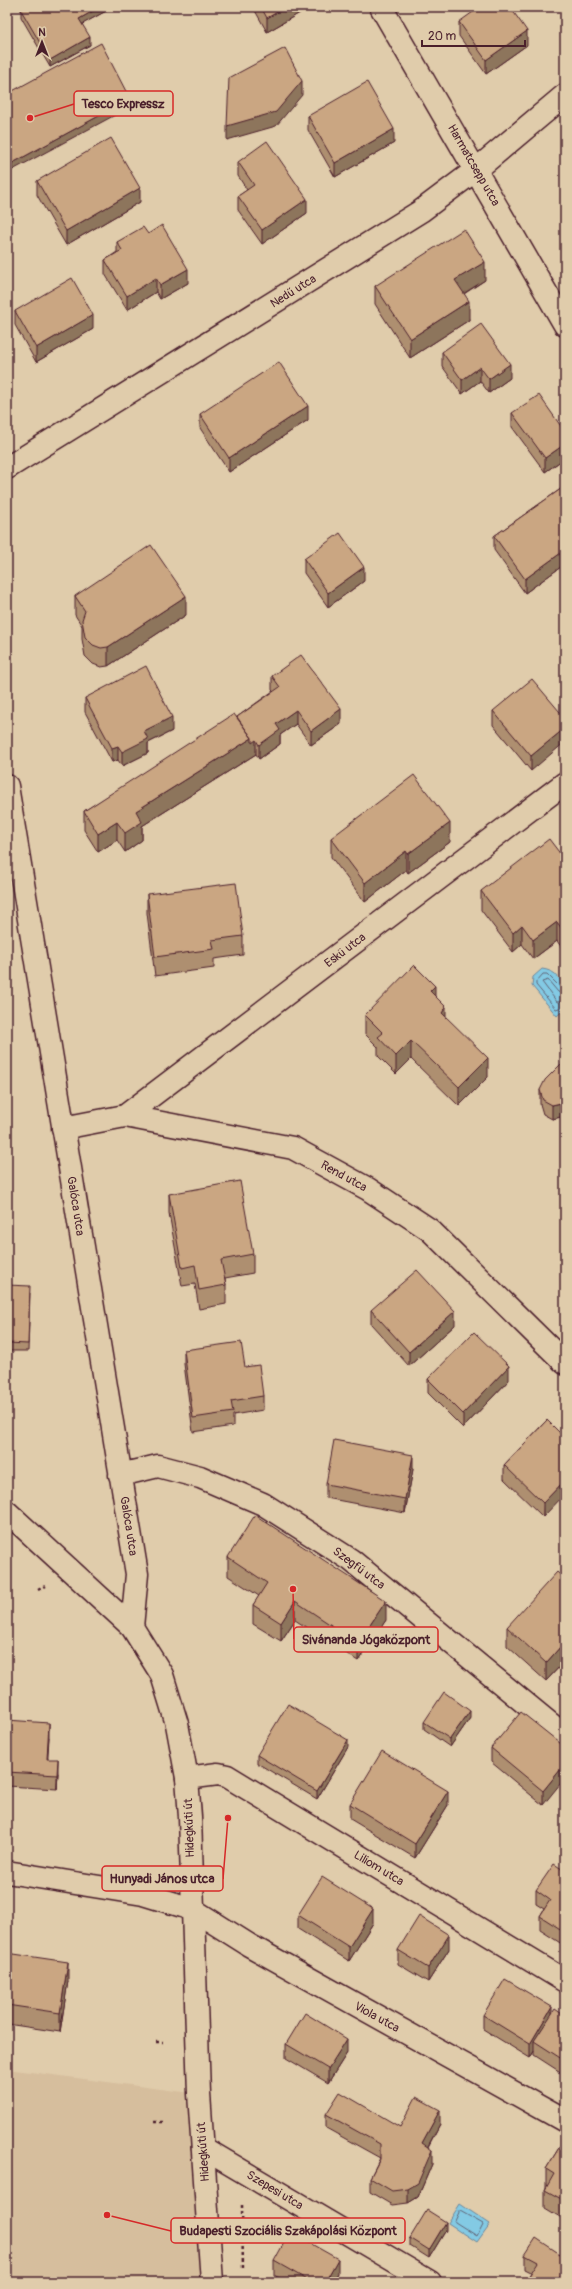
<svg xmlns="http://www.w3.org/2000/svg" width="572" height="2289" font-family="Pangolin,sans-serif">
  <rect width="100%" height="100%" fill="#e0ccab"/>
  <filter id="ink" filterUnits="userSpaceOnUse"><feTurbulence type="fractalNoise" baseFrequency=".025" numOctaves="2"/><feDisplacementMap in="SourceGraphic" scale="8" xChannelSelector="R" yChannelSelector="G"/><feConvolveMatrix kernelMatrix="1 2 1 2 8 2 1 2 1" color-interpolation-filters="sRGB"/></filter>
  <g filter="url(#ink)">
    <path fill="#d6be9d" d="M7 2069 199 2094 212 2282H7Z"/>
    <path fill="#83cae4" stroke="#6c869a" d="M542 969C565 972 565 992 565 1009L557 1016 532 986 533 977Z
      M460 2204 490 2224 477 2242 448 2223Z"/>
    <g fill="none" stroke-linecap="round" stroke-linejoin="round">
      <path stroke="#616375" stroke-width="1" d="M565 989 561 988 547 974H543L536 982V985L556 1009 565 1006
        M565 994 558 992 548 980 542 982 557 1002 565 1001
        M460 2211 483 2224 477 2236 455 2222Z"/>
      <g stroke="#4a1f2b" stroke-width="25">
        <path id="minor" d="M381 7 565 325
          M7 468 421 211 477 169 565 95
          M7 786 137 1574 132 1627
          M125 1116 565 783
          M63 1128 125 1116 293 1148 368 1189 430 1230 565 1363
          M120 1475 158 1466 200 1477 263 1504 351 1560 565 1736
          M187 1778 218 1774 227 1776 565 1981
          M7 1872 143 1894 192 1909 249 1945 565 2121
          M203 2148 430 2282"/>
      </g>
      <g stroke="#4a1f2b" stroke-width="25">
        <path id="secondary" d="M7 1512 132 1627 162 1675 177 1724 187 1778 190 1817 199 2094 212 2282"/>
      </g>
      <path stroke="#4a1f2b" stroke-width="2.5" stroke-dasharray="3 3" stroke-linecap="butt" d="M38 1590 45 1586
        M156 2042H163
        M154 2122H165
        M242 2205 243 2270"/>
      <use href="#minor" stroke="#e0ccab" stroke-width="22"/>
      <use href="#secondary" stroke="#e0ccab" stroke-width="22"/>
    </g>
    <path fill="#ae8f70" stroke="#4a1f2b" d="M106 7V11L82 24 90 45 50 67 21 17V10Z
      M253 7H310L267 32Z
      M459 22 527 45 486 74 459 36Z
      M308 116 394 143 335 177 308 130Z
      M238 162 307 213 262 244 238 210V196L247 190 238 176Z
      M37 181 140 202 66 245 37 195Z
      M148 234 188 283 160 299 156 292 127 310 105 274V260L117 252V242Z
      M485 280 464 294 469 320 410 358 375 304V286Z
      M15 311 93 329 36 362 15 325Z
      M442 352 510 378 489 393 480 381 462 394 442 366Z
      M512 413 565 432V458L545 472 512 427Z
      M200 414 308 420 229 472 200 428Z
      M565 486V564L525 593 494 550V536Z
      M304 559 364 581 328 607 304 573Z
      M75 596 186 615 108 666 101 667 93 664 85 656 82 639V626L75 615Z
      M272 676 341 724 311 745 296 724 280 735V744L259 759 256 754 142 826V840L125 852 117 840 98 852 84 830V811L237 717 273 691 272 690Z
      M85 698 172 731 148 743V753L122 766 118 760 112 762 85 712Z
      M493 711 565 718 531 771 493 725Z
      M331 838 450 842 408 873 406 870 365 902 331 857Z
      M565 860V952L557 941 533 959 522 944 513 952 481 910V891Z
      M147 894 243 936V955L214 959V968L155 976 147 913Z
      M435 996 446 1017 488 1077 459 1106 411 1059 396 1074 378 1056V1047L365 1034V1015Z
      M565 1060V1120L561 1117 552 1119 543 1114 540 1104V1090Z
      M169 1194 253 1254V1273L225 1278 226 1285V1304L199 1309 195 1284 182 1286 169 1213Z
      M7 1285 30 1293 28 1351H7Z
      M371 1310 455 1325 409 1366 371 1324Z
      M184 1350 245 1367 263 1396V1410L233 1415V1426L193 1432 184 1364Z
      M428 1379 509 1380 463 1428 428 1393Z
      M547 1420 543 1517 504 1479V1465Z
      M413 1469 405 1513 326 1498V1484Z
      M228 1557 386 1620 358 1661 295 1620 281 1641 253 1624V1605L259 1596 228 1576Z
      M565 1579V1669L561 1665 546 1681 507 1646V1627Z
      M470 1718 450 1747 424 1729V1722Z
      M7 1720 49 1737 47 1759 58 1773 57 1789 7 1786Z
      M348 1747 317 1799 257 1763V1755Z
      M565 1747 543 1805 491 1762V1748Z
      M350 1804 448 1805 415 1858 350 1819Z
      M565 1871V1946L540 1930V1916L544 1909 536 1904V1890Z
      M298 1915 373 1923 349 1961 298 1929Z
      M449 1949 428 1982 398 1964V1950Z
      M7 1953 68 1981 60 2032 7 2024Z
      M552 2013 565 2016V2075L534 2055V2051L530 2058 483 2029V2015Z
      M286 2044 347 2053 328 2083 286 2058Z
      M326 2114 400 2127 440 2124 428 2147 432 2164 418 2197 408 2203 392 2205 370 2192V2178L380 2158 326 2128Z
      M565 2138V2220L545 2208V2190L546 2187V2169Z
      M446 2230 429 2258 410 2246V2238Z
      M560 2254 565 2282H529V2276L531 2272 525 2269V2255Z
      M274 2261 338 2273 333 2282H286L274 2275Z"/>
    <path fill="#8d745b" stroke="#4a1f2b" d="M100 7H106V11L79 26V19Z
      M286 7H310L267 32V18Z
      M527 31V45L486 74V60Z
      M90 37V45L50 67V60Z
      M302 81V95L276 126 227 140V126Z
      M130 99V107L7 173V166Z
      M394 129V143L335 177V163Z
      M140 188V202L66 245V231Z
      M307 199V213L262 244V230Z
      M485 262V280L455 299V280Z
      M188 269V283L160 299V285Z
      M156 278V292L127 310V296Z
      M469 301V320L410 358V339Z
      M93 315V329L36 362V348Z
      M510 364V378L489 393V379Z
      M480 367V381L462 394V380Z
      M308 406V420L229 472V458Z
      M565 444V458L545 472V458Z
      M565 550V564L525 593V579Z
      M364 567V581L328 607V593Z
      M186 596V615L108 666V647Z
      M341 709V724L311 745V731Z
      M296 710V724L280 735V744L259 759V745L276 724Z
      M172 717V731L148 743V753L122 766V752L144 731Z
      M565 728V742L531 771V756Z
      M252 738 256 740V754L142 826V840L125 852V833L136 811Z
      M118 746V760L112 762V748Z
      M117 822V840L98 852V834Z
      M450 823V842L408 873V854Z
      M406 851V870L365 902V883Z
      M557 922V941L533 959V940Z
      M522 925V944L513 952V933Z
      M435 986V1004L430 991Z
      M446 1007V1026L442 1013Z
      M411 1041V1059L396 1074V1056Z
      M488 1058V1077L459 1106V1087Z
      M561 1103V1117L552 1119V1105Z
      M455 1311V1325L409 1366V1352Z
      M509 1366V1380L463 1428V1414Z
      M413 1455V1469L405 1513V1499Z
      M565 1480V1494L543 1517V1503Z
      M295 1601V1620L281 1641V1623Z
      M386 1601V1620L358 1661V1643Z
      M561 1646V1665L546 1681V1663Z
      M470 1711V1718L450 1747V1739Z
      M49 1723V1737L47 1773V1759Z
      M348 1740V1747L317 1799V1791Z
      M58 1759V1773L57 1789V1775Z
      M565 1764V1778L543 1805V1791Z
      M448 1791V1805L415 1858V1844Z
      M373 1909V1923L349 1961V1947Z
      M449 1935V1949L428 1982V1968Z
      M68 1962V1981L60 2032V2013Z
      M552 2007V2021L534 2041V2051L530 2058V2044Z
      M347 2039V2053L328 2083V2069Z
      M440 2110V2124L422 2157V2143Z
      M432 2150V2164L418 2197 408 2203V2189Z
      M446 2222V2230L429 2258V2250Z
      M338 2259V2273L333 2282H325Z"/>
    <path fill="#caa682" stroke="#4a1f2b" d="M26 7H100L79 19 90 37 50 60 21 10Z
      M261 7H286L267 18Z
      M480 7H510L527 31 486 60 459 22Z
      M101 43 130 99 7 166V125L9 124 7 121V94Z
      M285 48 302 81 276 112 227 126 229 78Z
      M367 82 394 129 335 163 308 116Z
      M111 138 140 188 66 231 37 181Z
      M267 141 307 199 262 230 238 196 254 185 238 162Z
      M162 225 188 269 160 285 156 278 127 296 105 260 122 250 117 242 143 227 148 234Z
      M464 229 485 262 455 280 469 301 410 339 375 286Z
      M72 278 93 315 36 348 15 311Z
      M481 324 510 364 489 379 480 367 462 380 442 352Z
      M279 362 308 406 229 458 200 414Z
      M539 395 565 432V444L545 458 512 413Z
      M565 486V550L525 579 494 536Z
      M340 533 364 567 328 593 304 559Z
      M151 545 186 596 108 647 101 648 93 645 85 637 82 620 85 611 75 596Z
      M301 655 341 709 311 731 296 710 276 724 280 730 259 745 256 740 252 743V738L237 717 280 687 272 676Z
      M146 666 172 717 144 731 148 739 122 752 118 746 112 748 85 698Z
      M532 679 565 718V728L531 756 493 711Z
      M234 714 252 738 136 811 142 822 125 833 117 822 98 834 84 811Z
      M414 775 450 823 408 854 406 851 365 883 331 838Z
      M549 839 565 860V933L557 922 533 940 522 925 513 933 481 891Z
      M236 883 243 936 212 940 214 949 155 957 147 894Z
      M414 965 435 986 430 991 446 1007 442 1013 488 1058 459 1087 411 1041 396 1056 378 1037 383 1033 365 1015Z
      M565 1060V1106L561 1103 552 1105 543 1100 540 1090 545 1080Z
      M240 1181 253 1254 221 1260 226 1285 199 1290 195 1265 182 1268 169 1194Z
      M417 1270 455 1311 409 1352 371 1310Z
      M7 1285 30 1286 28 1344 7 1343Z
      M474 1332 509 1366 463 1414 428 1379Z
      M241 1342 245 1367 259 1365 263 1396 231 1401 233 1412 193 1418 184 1350Z
      M547 1420 565 1438V1480L543 1503 504 1465Z
      M334 1440 413 1455 405 1499 326 1484Z
      M255 1515 386 1601 358 1643 295 1601 281 1623 253 1605 267 1583 228 1557Z
      M557 1572 565 1579V1650L561 1646 546 1663 507 1627Z
      M444 1692 470 1711 450 1739 424 1722Z
      M288 1704 348 1740 317 1791 257 1755Z
      M521 1712 565 1747V1764L543 1791 491 1748Z
      M7 1720 49 1723 47 1759H58L57 1775 7 1772Z
      M382 1751 448 1791 415 1844 350 1804Z
      M554 1864 565 1871V1932L540 1916 550 1900 536 1890Z
      M322 1877 373 1909 349 1947 298 1915Z
      M419 1916 449 1935 428 1968 398 1950Z
      M7 1953 68 1962 60 2013 7 2005Z
      M505 1979 552 2007 530 2044 483 2015Z
      M555 2009 565 2016V2061L534 2041Z
      M305 2013 347 2039 328 2069 286 2044Z
      M340 2092 400 2127 416 2097 440 2110 422 2143 432 2150 418 2183 408 2189 392 2191 370 2178 380 2159V2144L326 2114Z
      M565 2138V2201L545 2190 554 2174 546 2169Z
      M427 2210 446 2222 429 2250 410 2238Z
      M290 2232 338 2259 325 2282H311L274 2261Z
      M536 2238 560 2254 565 2246V2282H539L529 2276 538 2262 525 2255Z"/>
  </g>
  <g text-anchor="middle" stroke-width="3" stroke-linejoin="round" paint-order="stroke">
    <g font-size="12" fill="#4a1f2b" stroke="#e0ccab">
      <text transform="translate(474 165) rotate(60)" y="4">Harmatcsepp utca</text>
      <text transform="translate(293 291) rotate(-32)" y="4">Nedű utca</text>
      <text transform="translate(345 950) rotate(-37)" y="4">Eskü utca</text>
      <text transform="translate(344 1176) rotate(29)" y="4">Rend utca</text>
      <text transform="translate(76 1206) rotate(81)" y="4">Galóca utca</text>
      <text transform="translate(129 1526) rotate(81)" y="4">Galóca utca</text>
      <text transform="translate(359 1568) rotate(37)" y="4">Szegfű utca</text>
      <text transform="translate(189 1828) rotate(-92)" y="4">Hidegkúti út</text>
      <text transform="translate(379 1868) rotate(31)" y="4">Liliom utca</text>
      <text transform="translate(377 2017) rotate(29)" y="4">Viola utca</text>
      <text transform="translate(203 2152) rotate(-94)" y="4">Hidegkúti út</text>
      <text transform="translate(275 2190) rotate(31)" y="4">Szepesi utca</text>
    </g>
  </g>
  <path fill="none" stroke="#d62828" stroke-width="1.5" d="M30 118L74 104M293 1589L294 1639M228 1818L223 1879M107 2215L171 2231"/>
  <g fill="#d62828" stroke="#e0ccab" stroke-width="1.5">
    <circle cx="30" cy="118" r="4"/>
    <circle cx="293" cy="1589" r="4"/>
    <circle cx="228" cy="1818" r="4"/>
    <circle cx="107" cy="2215" r="4"/>
  </g>
  <g fill="#e0ccab" stroke="#d62828" stroke-width="1.5">
    <rect x="74" y="91" width="99" height="25" rx="4"/>
    <rect x="294" y="1627" width="144" height="25" rx="4"/>
    <rect x="102" y="1866" width="121" height="25" rx="4"/>
    <rect x="171" y="2218" width="234" height="25" rx="4"/>
  </g>
  <g font-size="13" text-anchor="middle" font-weight="bold" fill="#4a1f2b">
    <text x="123" y="108">Tesco Expressz</text>
    <text x="366" y="1644">Sivánanda Jógaközpont</text>
    <text x="162" y="1883">Hunyadi János utca</text>
    <text x="288" y="2235">Budapesti Szociális Szakápolási Központ</text>
  </g>
  <rect width="572" height="2289" fill="none" stroke="#e0ccab" stroke-width="24"/>
  <rect x="12" y="12" width="548" height="2265" fill="none" stroke="#4a1f2b" stroke-width="1.5" filter="url(#ink)"/>
  <g transform="translate(42 42)" stroke="#e0ccab" stroke-width="3" paint-order="stroke">
  <path d="M0-3L7 15L0 10L-7 15Z" fill="#4a1f2b"/>
  <text y="-6" font-size="11" font-weight="bold" text-anchor="middle" fill="#4a1f2b">N</text>
  </g>
  <path d="M422 40v6h103v-6" fill="none" stroke="#4a1f2b" stroke-width="2"/>
  <text x="428" y="40" font-size="12" fill="#4a1f2b" stroke="#e0ccab" stroke-width="3" paint-order="stroke">20 m</text>
</svg>
